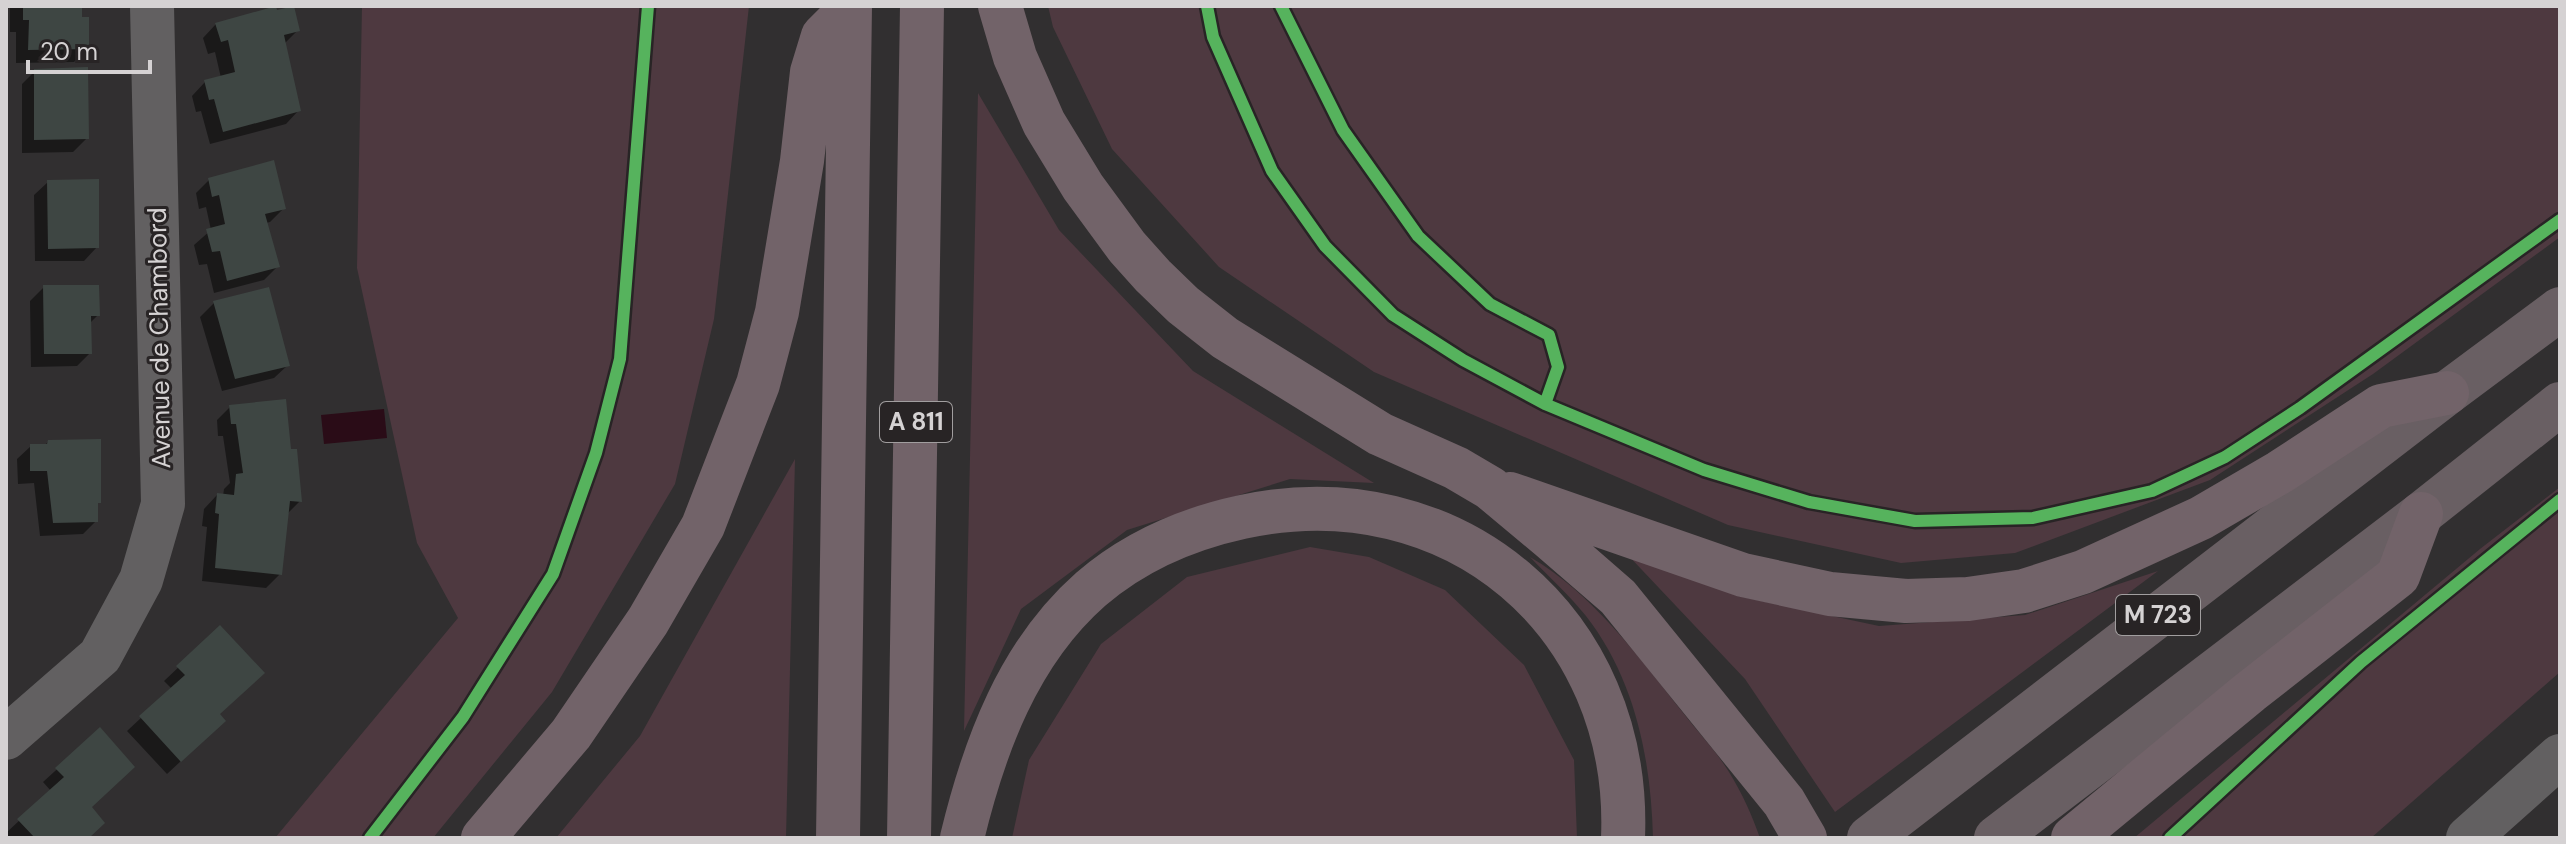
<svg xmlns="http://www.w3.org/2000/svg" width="2566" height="844" font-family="'DM Sans',sans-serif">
  <rect width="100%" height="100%" fill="#312f30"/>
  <path fill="#4e3940" d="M362 6H749L714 319 675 484 552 692 433 838H275L458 618 417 543 357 268Z
    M1048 6H2273L2275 8 2279 6H2560V237L2373 374 2210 480 2015 553 1901 563 1728 525 1374 372 1219 267 1112 149 1053 27Z
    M978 93 1059 230 1193 371 1374 483 1290 479 1127 530 1021 609 964 731Z
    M795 459 786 838H556L640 736Z
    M2560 487V672L2371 838H2134L2480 549Z
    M1310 547 1369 557 1445 590 1524 665 1574 760 1577 838H1012L1029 760 1101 644 1187 577Z
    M1625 552 1738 596 1879 626 2025 615 2158 571 1835 812 1745 679Z
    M1530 557C1592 593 1640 658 1684 714 1698 732 1716 751 1729 772 1742 793 1752 815 1760 838H1653C1651 759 1635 679 1586 616 1569 595 1548 576 1530 557Z"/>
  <path fill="#2a0c17" d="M384 409 387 438 324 444 321 415Z"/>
  <path fill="#0007" d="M10 6H80V19L87 48 74 62 16 63V32H10Z
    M276 12 298 30 284 44 299 110 286 124 210 144 201 111 196 112 192 96 205 82 221 78 215 52 208 54 203 38 216 24Z
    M35 71 87 138 73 152 22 153V84Z
    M209 180 284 208 270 222 266 223 277 267 264 280 214 293 207 264 199 265 194 245 211 230 206 207 199 209 196 193Z
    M48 182 97 247 84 261H35L34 195Z
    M44 287 98 315 90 323V353L77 366 31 367 30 301Z
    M214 303 288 365 274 378 222 391 200 317Z
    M230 407 290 451 300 501 286 515 280 574 266 588 202 581 207 527 202 526 204 509 217 495 223 496 224 489 230 483 223 436H218L217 420Z
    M48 442 96 504V521L83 534 40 536 34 483 18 484 17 459 31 446H44Z
    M220 628 218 715 210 734 167 774 127 731 172 689 164 681Z
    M100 730 88 838H9L6 833 51 791 43 782Z"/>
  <path fill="#3e4643" d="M23 6H82V17H89V49L28 50 29 20H23Z
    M276 6 277 10 294 6 300 31 284 35 301 111 223 132 214 99 209 100 204 80 235 72 228 40 221 42 215 23Z
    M88 67 89 139 34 140V69Z
    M274 160 286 209 265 214 280 267 227 281 220 251 212 252 206 229 225 224 219 195 212 197 208 178Z
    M99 179V248L48 249 47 180Z
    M43 285H99L100 316H91L92 354H44Z
    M269 287 290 366 235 379 213 301Z
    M286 399 291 449H297L302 502 290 501 282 575 215 568 219 514 215 513 217 493 234 495 236 474 243 473 236 424H231L229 405Z
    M101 439V503H98V522L53 523 47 471H30V444H47L48 440Z
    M220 625 265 673 220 714 226 721 181 762 139 716 185 675 176 666Z
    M100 727 135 767 92 807 105 823 89 838H35L17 819 64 777 55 768Z"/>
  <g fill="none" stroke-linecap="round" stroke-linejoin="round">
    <path stroke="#626061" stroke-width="44" d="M6 738 100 656 141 580 163 504 152 6
      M2468 838 2560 756"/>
    <path stroke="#695f63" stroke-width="44" d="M1869 838 2447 393 2560 309
      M1996 838 2421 514 2560 404"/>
    <path stroke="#726369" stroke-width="44" d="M1000 6 1015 57 1044 123 1083 187 1127 247 1153 276 1183 305 1225 338 1380 434 1456 468 1490 488 1550 538 1618 597 1784 802 1805 838
      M1510 494 1743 575 1830 594 1906 601 1968 599 2024 591 2083 572 2201 518 2280 472 2381 406 2447 393
      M483 838 571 734 648 621 703 526 758 384 777 312 802 161 812 72 823 36 850 9
      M838 838 850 6
      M909 838 922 6
      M962 838C984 747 1018 653 1091 589 1134 552 1187 529 1242 517 1453 471 1632 623 1623 838
      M2073 838 2250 692 2398 576 2421 514"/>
    <g stroke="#282425" stroke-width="17">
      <path id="cycleway" d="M1207 6 1213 37 1272 171 1325 246 1393 315 1463 360 1545 404 1704 470 1809 502 1915 521 2033 518 2152 491 2225 457 2300 408 2560 220
        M1281 6 1343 130 1418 236 1490 304 1549 335 1558 367 1545 404
        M370 838 463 717 553 574 596 453 620 359 648 6
        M2170 838 2361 662 2560 500"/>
    </g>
    <use href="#cycleway" stroke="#56b35d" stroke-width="12"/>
  </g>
  <g text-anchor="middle" stroke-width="6" stroke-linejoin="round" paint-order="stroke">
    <g fill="#282425" stroke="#a19e9f" stroke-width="2">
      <rect x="880" y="402" width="72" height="40" rx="6"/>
      <rect x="2116" y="595" width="84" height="40" rx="6"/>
    </g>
    <g font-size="24" font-weight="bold" fill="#d5d2d3">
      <text x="916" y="430">A 811</text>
      <text x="2158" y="623">M 723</text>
    </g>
    <g font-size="26" fill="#d5d2d3" stroke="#282425">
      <text transform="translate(159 338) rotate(-91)" y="9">Avenue de Chambord</text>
    </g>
  </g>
  <rect width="2566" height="844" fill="none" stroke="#d5d2d3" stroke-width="16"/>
  <path d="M28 60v12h122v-12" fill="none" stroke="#d5d2d3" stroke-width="4"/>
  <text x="40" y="60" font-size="24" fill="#d5d2d3" stroke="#282425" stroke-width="6" paint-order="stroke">20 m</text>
</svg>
